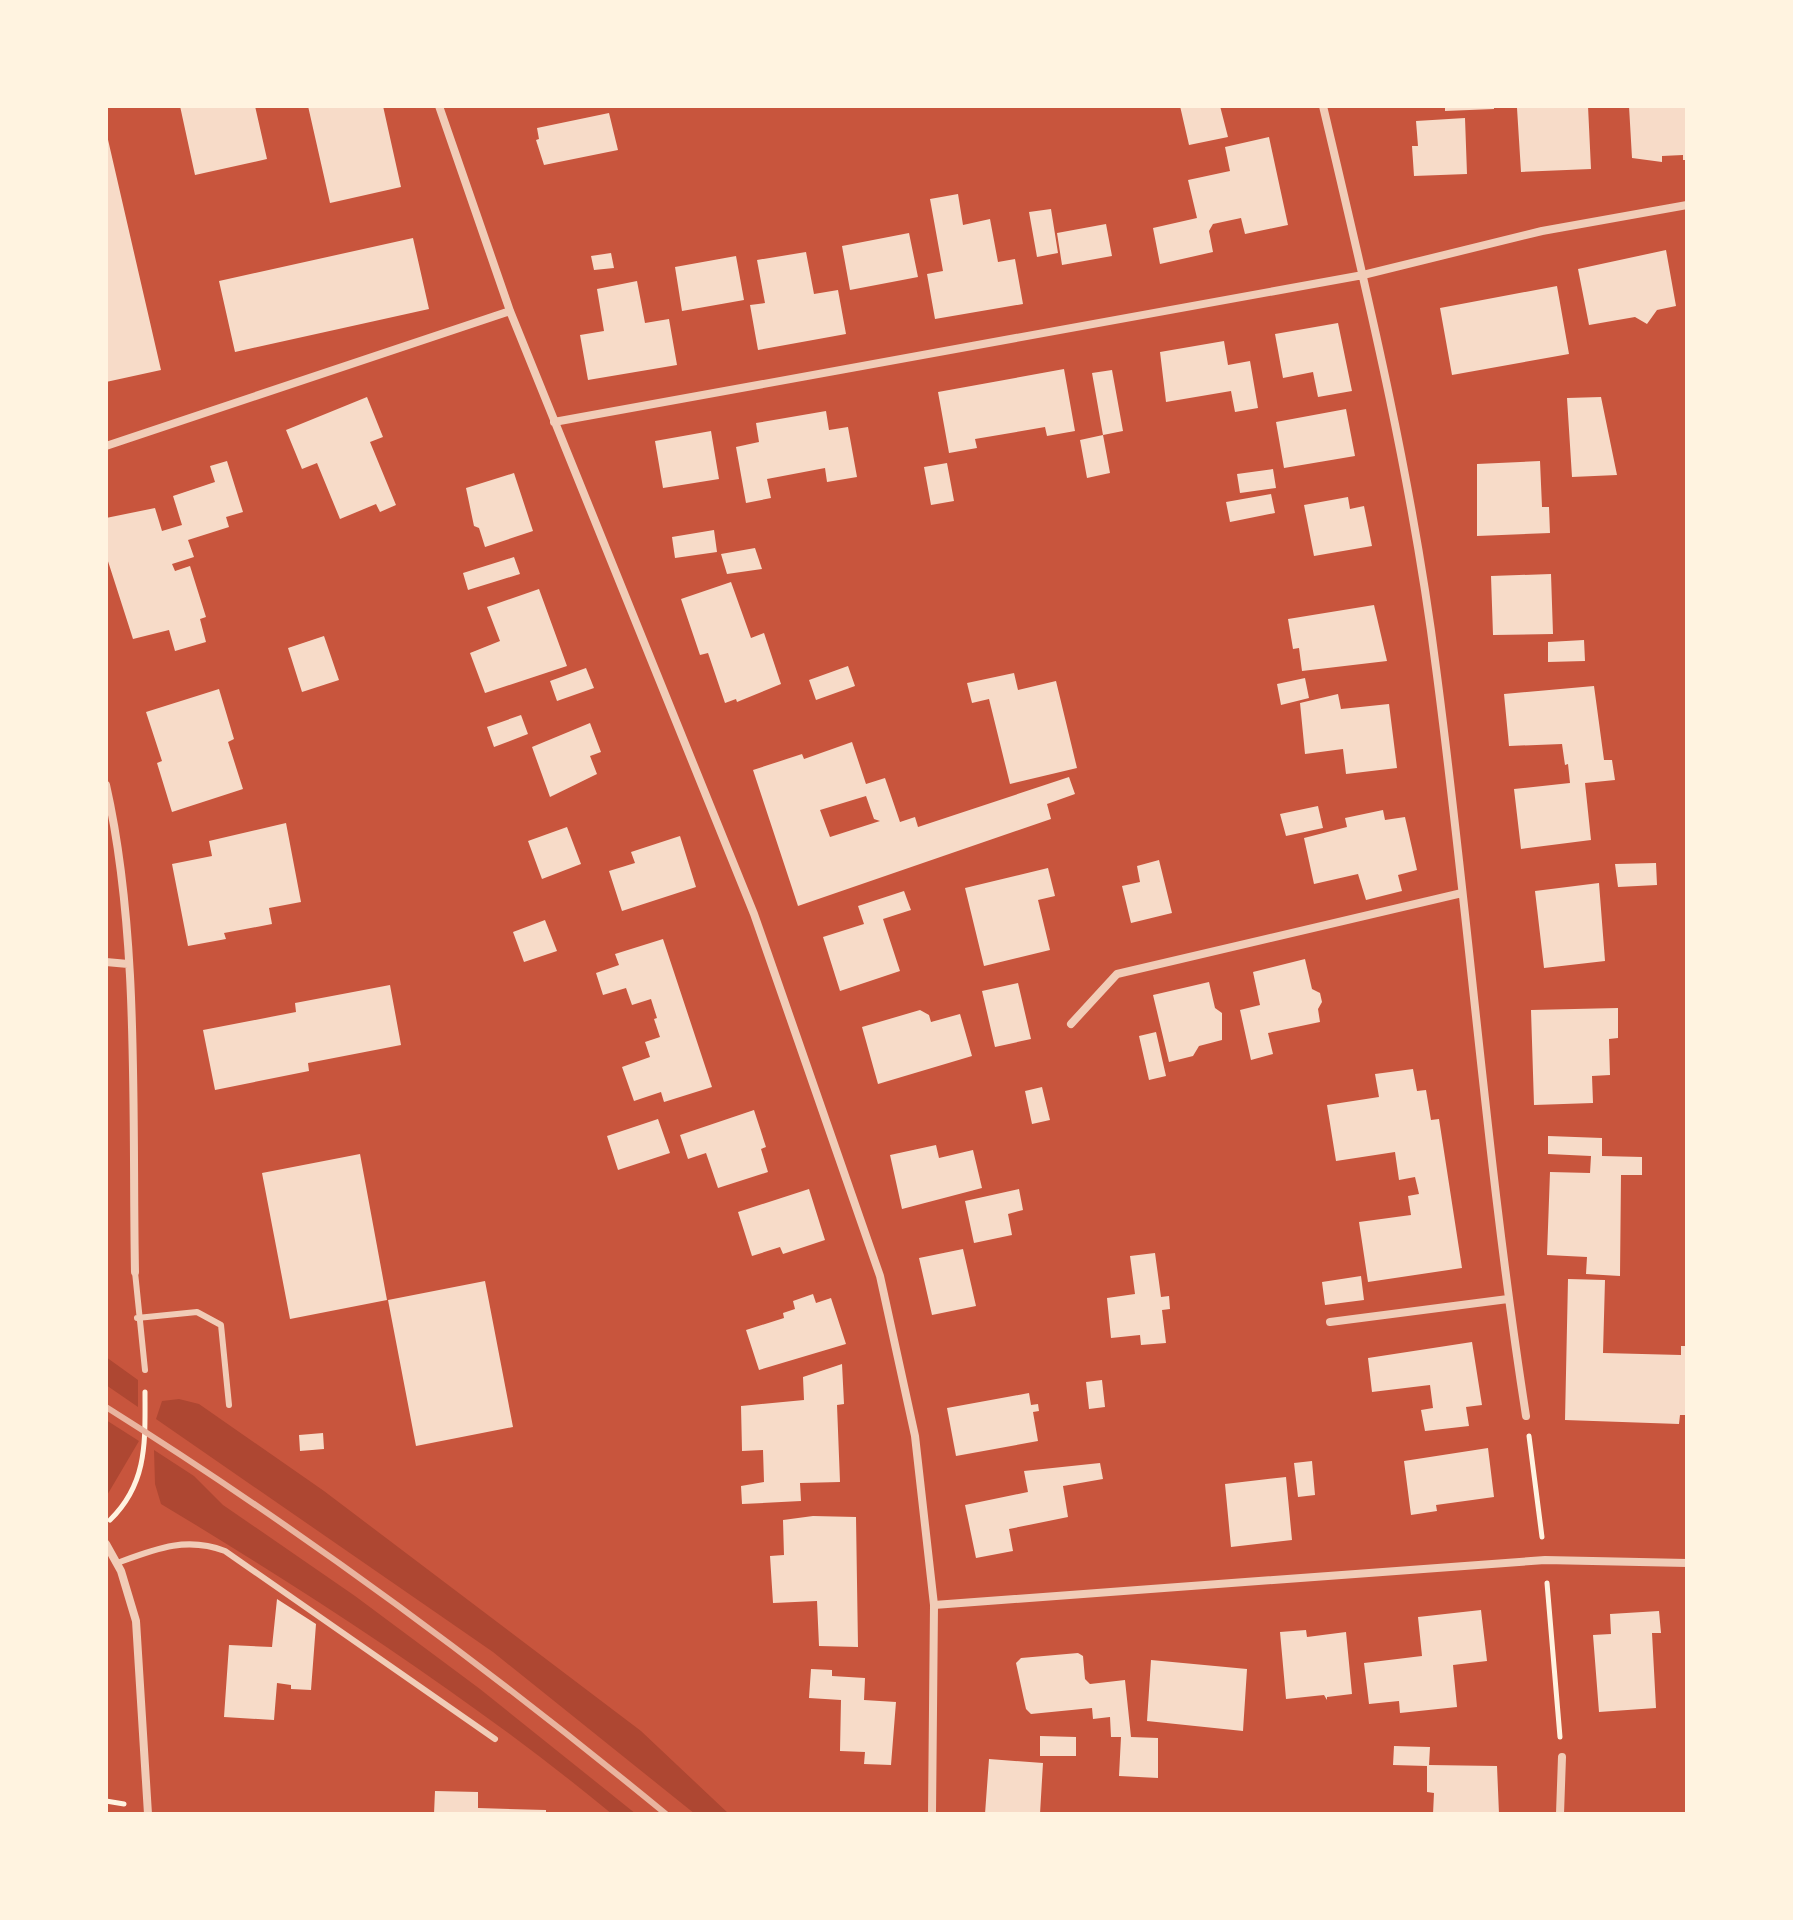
<svg xmlns="http://www.w3.org/2000/svg" width="1793" height="1920" font-family="'DejaVu Sans',sans-serif">
  <rect width="100%" height="100%" fill="#c8553d"/>
  <path fill="#ae4732" d="M106 1357 138 1380V1407L106 1385Z
    M179 1399 199 1404 324 1491 641 1731 729 1814H695L493 1652 156 1419 162 1401Z
    M106 1420 139 1441 106 1497Z
    M154 1450 194 1476 223 1505 355 1596 480 1689 636 1814H612C475 1701 313 1595 161 1504L155 1484Z"/>
  <path fill="#f7dbc8" fill-rule="evenodd" d="M180 106H255L267 159 195 175Z
    M308 106H383L401 187 330 203Z
    M1180 106H1220L1228 137 1189 145Z
    M1445 106H1494V109L1445 111Z
    M1588 106 1591 169 1521 172 1517 108Z
    M1629 106H1687V160H1683V155L1662 156V162L1632 158Z
    M609 113 618 150 544 165 536 140 539 139 537 128Z
    M1465 118 1467 174 1414 176 1412 146H1418L1416 121Z
    M106 131 161 370 106 382Z
    M1269 137 1288 225 1245 234 1241 218 1213 224 1209 231 1213 252 1160 264 1153 228 1197 218 1188 180 1230 171 1225 147Z
    M958 194 963 225 990 219 998 262 1015 259 1023 304 935 319 927 274 943 271 930 199Z
    M1051 209 1058 253 1037 257 1029 212Z
    M1106 224 1112 256 1062 265 1057 233Z
    M909 233 918 277 850 290 842 246Z
    M413 238 429 309 235 352 219 281Z
    M1666 250 1676 306 1657 310 1647 324 1635 317 1589 325 1578 269Z
    M806 252 814 294 838 290 846 334 758 350 750 305 765 303 757 260Z
    M611 253 614 268 594 270 591 256Z
    M736 256 744 300 682 311 675 267Z
    M637 281 645 323 669 319 677 365 588 380 580 335 604 331 597 289Z
    M1557 286 1569 354 1452 375 1440 308Z
    M1338 323 1352 391 1318 397 1313 372 1283 378 1275 334Z
    M1224 341 1228 365 1250 361 1258 408 1235 412 1231 391 1166 402 1160 352Z
    M1064 369 1075 431 1047 436 1045 427 975 439 977 448 949 453 938 392Z
    M1112 370 1123 431 1103 435 1092 373Z
    M367 397 383 437 370 442 396 505 380 512 376 504 340 519 317 463 302 469 286 430Z
    M1601 397 1617 475 1572 477 1567 398Z
    M1346 409 1355 456 1284 468 1276 422Z
    M826 411 829 430 848 427 857 477 827 482 825 468 767 479 771 498 746 503 736 447 759 442 756 423Z
    M711 431 719 479 663 488 655 441Z
    M1103 435 1110 473 1087 478 1080 440Z
    M227 461 243 512 226 517 229 527 188 540 194 557 172 564 175 571 190 566 206 617 200 619 206 642 175 651 169 630 133 639 106 555V518L155 508 162 531 182 525 173 496 215 482 210 466Z
    M1540 461 1542 507H1549L1550 533 1477 536V464Z
    M947 463 954 501 931 505 924 467Z
    M1273 469 1276 488 1240 493 1237 474Z
    M514 473 533 531 485 547 479 528 474 526 466 488Z
    M1271 494 1275 513 1230 522 1226 502Z
    M1348 497 1350 509 1364 506 1372 546 1314 556 1304 505Z
    M714 530 717 552 675 558 672 537Z
    M755 548 762 569 727 574 721 554Z
    M514 557 520 574 468 590 463 573Z
    M1551 574 1553 634 1493 635 1491 576Z
    M731 582 751 638 764 633 781 684 737 702 736 699 725 703 708 653 700 655 681 599Z
    M539 589 567 666 485 693 470 653 500 641 487 607Z
    M1374 605 1387 661 1302 671 1299 648 1293 649 1288 619Z
    M324 636 339 680 302 692 288 648Z
    M1584 640 1585 661 1548 662V642Z
    M848 666 855 686 816 700 809 680Z
    M586 668 594 688 557 701 550 681Z
    M1014 673 1018 690 1056 681 1077 768 1010 784 989 699 972 703 967 683Z
    M1305 678 1309 698 1281 705 1277 684Z
    M1594 686 1604 760H1612L1615 780 1585 783 1591 840 1521 849 1514 789 1570 783 1568 764 1565 765 1562 744 1509 746 1504 694Z
    M219 689 234 739 228 742 243 789 172 812 157 763 162 761 146 712Z
    M1338 694 1341 709 1389 704 1397 768 1346 774 1343 749 1305 754 1300 703Z
    M521 715 528 734 494 747 487 727Z
    M590 723 601 752 590 756 597 774 550 797 532 747Z
    M852 742 866 784 885 778 900 822 915 817 918 827 1069 777 1075 794 1047 804 1051 819 798 906 753 770 802 754 804 759ZM866 796 874 819 880 821 830 837 820 810Z
    M1318 806 1323 828 1286 836 1280 814Z
    M1383 810 1385 820 1405 817 1417 870 1398 875 1402 891 1366 900 1358 874 1314 884 1304 838 1347 827 1345 818Z
    M286 823 301 902 269 908 272 924 224 933 226 939 188 946 172 864 212 856 209 841Z
    M567 827 581 864 542 879 528 841Z
    M680 836 696 887 622 911 609 871 635 863 631 852Z
    M1159 860 1172 913 1131 923 1122 886 1140 882 1137 866Z
    M1656 863 1657 885 1618 887 1615 864Z
    M1048 868 1055 896 1038 900 1050 950 984 966 965 888Z
    M1599 883 1605 961 1544 968 1535 891Z
    M904 891 911 910 883 919 900 971 840 991 823 937 864 924 858 906Z
    M545 920 557 951 524 962 513 932Z
    M663 939 712 1087 664 1102 661 1092 634 1101 622 1067 650 1057 645 1042 660 1037 654 1019 657 1018 651 999 632 1005 626 988 603 995 596 973 619 965 615 954Z
    M1305 959 1312 989 1320 993 1322 1002 1318 1009 1320 1022 1268 1033 1273 1054 1251 1060 1240 1010 1260 1005 1253 972Z
    M1209 982 1215 1008 1222 1013V1040L1199 1046 1193 1056 1169 1062 1153 995Z
    M1018 983 1031 1039 995 1047 982 991Z
    M390 985 401 1045 308 1063 309 1071 215 1090 203 1030 296 1012 295 1003Z
    M1618 1008V1038L1609 1039 1610 1075 1592 1076 1593 1103 1534 1105 1531 1010Z
    M920 1010 929 1015 931 1022 960 1014 972 1056 878 1084 862 1027Z
    M1156 1032 1166 1076 1149 1080 1139 1036Z
    M1413 1069 1417 1091 1426 1090 1431 1120 1439 1119 1462 1268 1368 1282 1359 1222 1411 1215 1408 1196 1419 1194 1415 1177 1399 1180 1395 1152 1336 1161 1327 1105 1379 1097 1375 1074Z
    M1042 1087 1050 1120 1032 1124 1025 1091Z
    M754 1110 766 1147 761 1149 768 1172 718 1188 706 1153 688 1159 680 1135Z
    M658 1119 670 1153 618 1170 607 1136Z
    M1548 1136 1602 1138V1156L1642 1157V1175H1621L1620 1276 1586 1274 1587 1257 1547 1255 1550 1172 1590 1173 1591 1156 1548 1154Z
    M936 1145 939 1158 973 1150 982 1188 902 1209 890 1155Z
    M360 1154 387 1300 290 1319 262 1173Z
    M809 1189 825 1240 783 1254 780 1247 752 1256 738 1212Z
    M1019 1189 1023 1210 1008 1214 1012 1235 974 1243 965 1201Z
    M963 1249 976 1306 932 1315 919 1258Z
    M1155 1253 1161 1297 1169 1296 1170 1309 1162 1310 1166 1343 1141 1345 1140 1335 1111 1338 1107 1298 1135 1294 1130 1256Z
    M1361 1276 1364 1300 1325 1305 1322 1282Z
    M1568 1279 1605 1280 1603 1353 1681 1355V1346H1687V1415H1680L1679 1424 1565 1420Z
    M485 1281 513 1427 416 1446 388 1300Z
    M813 1294 816 1303 831 1298 846 1344 759 1370 746 1330 784 1318 783 1313 795 1309 793 1301Z
    M1472 1342 1482 1405 1466 1407 1469 1426 1425 1431 1421 1410 1433 1408 1430 1385 1372 1392 1368 1358Z
    M842 1364 844 1404 837 1405 840 1482 800 1483 801 1501 742 1504 741 1486 764 1482 763 1450 742 1451 741 1406 804 1400 803 1377Z
    M1102 1380 1105 1407 1089 1409 1086 1382Z
    M1029 1393 1031 1405 1038 1404 1039 1411 1033 1412 1038 1441 956 1456 947 1408Z
    M323 1433 324 1449 300 1451 299 1435Z
    M1488 1448 1494 1497 1436 1505 1437 1511 1411 1515 1404 1461Z
    M1312 1461 1315 1495 1298 1497 1294 1463Z
    M1100 1463 1103 1479 1063 1486 1068 1517 1009 1529 1013 1551 976 1558 965 1505 1028 1492 1024 1471Z
    M1286 1477 1292 1540 1231 1547 1225 1484Z
    M813 1516 856 1517 858 1647 819 1646 817 1601 773 1603 770 1556 784 1555 783 1520Z
    M277 1599 316 1624 311 1690 291 1689V1685L277 1683 274 1720 224 1717 229 1645 272 1647Z
    M1481 1610 1487 1661 1453 1665 1457 1707 1400 1713 1399 1701 1369 1704 1364 1663 1422 1656 1418 1617Z
    M1659 1611 1661 1633H1652L1656 1708 1599 1712 1593 1635 1611 1634 1610 1614Z
    M1306 1630 1307 1637 1346 1632 1352 1694 1327 1697V1700L1324 1695 1286 1699 1280 1632Z
    M1078 1653 1083 1656 1085 1679 1090 1684 1125 1680 1131 1737 1158 1738V1778L1119 1776 1121 1737H1111L1110 1717 1093 1719 1092 1708 1031 1714 1026 1709 1016 1663 1021 1658Z
    M1151 1660 1247 1669 1243 1731 1147 1721Z
    M811 1669 832 1670V1676L865 1678 864 1700 896 1702 891 1765 864 1764 865 1752 840 1751 841 1700 809 1698Z
    M1040 1736 1076 1737V1756H1040Z
    M1394 1746 1430 1747 1429 1765 1497 1766 1499 1814H1433L1434 1793 1427 1792V1766L1393 1765Z
    M989 1759 1043 1763 1040 1814H985Z
    M435 1791 478 1792V1808L546 1810V1814H434Z"/>
  <g fill="none" stroke-linecap="round" stroke-linejoin="round">
    <path stroke="#fff3e0" stroke-width="5" d="M1529 1436 1542 1537
      M110 1520C148 1483 145 1441 145 1392
      M1547 1583 1560 1737
      M106 1801 124 1804"/>
    <path stroke="#f1ccb7" stroke-width="6" d="M135 1272 145 1370
      M137 1318 197 1312 221 1325 229 1405
      M117 1563C155 1549 186 1536 225 1551L495 1739"/>
    <path stroke="#f1ccb7" stroke-width="8" d="M439 106 510 311 754 914 880 1276 915 1436 934 1605 932 1814
      M1323 106C1367 292 1412 478 1436 668 1469 917 1487 1167 1526 1416
      M554 422 1363 275 1542 231 1687 205
      M106 446 510 311
      M106 785C140 935 132 1117 135 1272
      M106 962 128 964
      M1071 1024 1117 974 1462 893
      M1330 1322 1508 1299
      M106 1544 121 1571 136 1621 148 1814
      M934 1605 1545 1560 1687 1563
      M1560 1814 1562 1757"/>
    <path stroke="#e9b49f" stroke-width="6" d="M106 1407C302 1530 487 1667 666 1814"/>
  </g>
  <rect width="1793" height="1920" fill="none" stroke="#fff3e0" stroke-width="216"/>
</svg>
